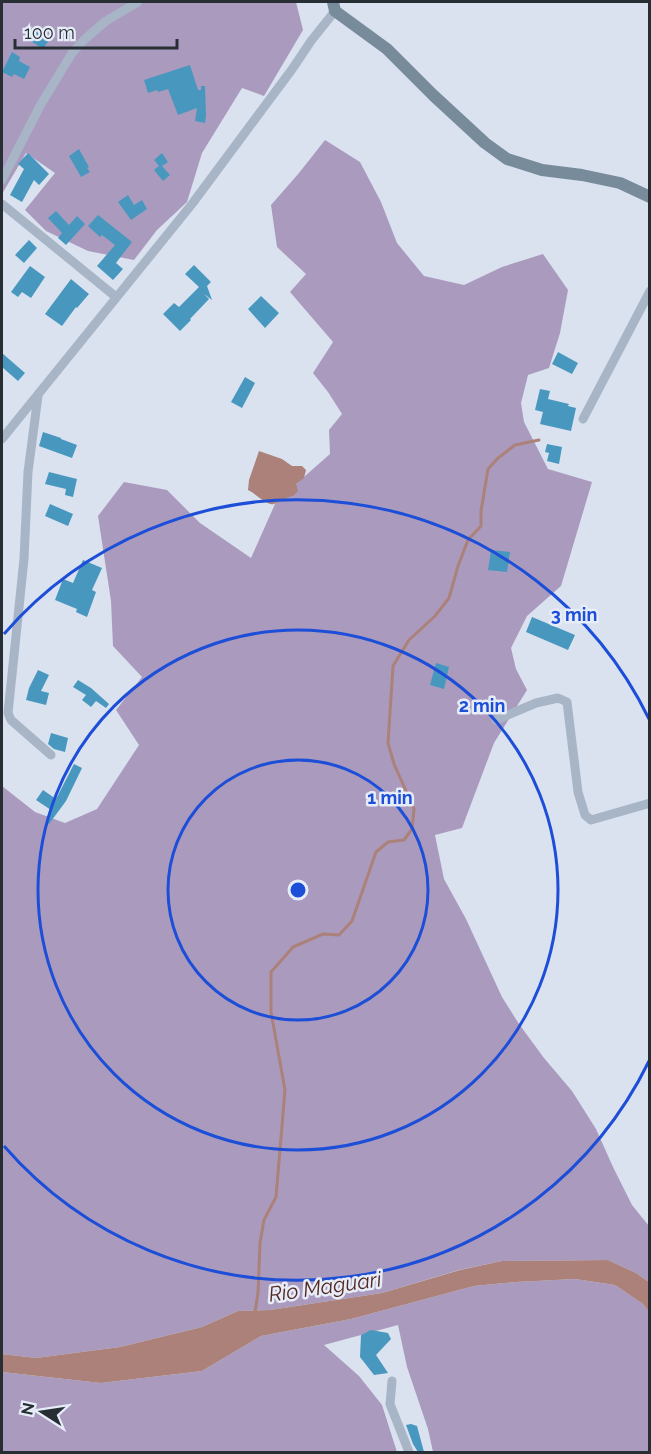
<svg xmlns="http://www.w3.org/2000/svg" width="651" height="1454" font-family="Raleway,sans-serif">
  <rect width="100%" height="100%" fill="#dae2f0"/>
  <path fill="#aa9bbe" d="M2 2H296L303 30 264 96 242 88 202 153 187 202 157 230 134 260 88 251 46 231 25 210 55 173 26 153 2 194Z
    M325 140 360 162 381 202 397 243 424 276 464 285 502 267 543 254 568 290 560 333 549 368 528 375 521 403 524 422 548 469 592 482 561 586 527 616 511 648 516 669 527 690 494 743 462 828 435 835 444 879 466 919 502 997 519 1024 544 1058 572 1091 596 1129 613 1167 632 1205 649 1226V1282L636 1273 608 1260 502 1261 459 1270 382 1293 270 1310 238 1311 202 1327 120 1347 36 1358 2 1354V786L35 812 65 823 97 809 139 745 116 710 142 677 113 646 111 601 98 516 124 482 167 490 200 523 251 558 275 504 286 497 296 484 330 454 329 430 342 414 328 392 313 373 333 342 290 292 306 274 277 247 271 205 299 173Z
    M575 1279 615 1285 643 1304 649 1312V1452H433L428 1429 407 1367 398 1325 324 1345 359 1376 382 1405 397 1452H2V1372L101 1383 202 1371 261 1336 351 1319 474 1286 516 1282Z"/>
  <path fill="#ab817a" d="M259 451 282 459 292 466H302L306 470 304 478 296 484 298 491 293 496C285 497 282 502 274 504 267 506 255 493 248 490L249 480Z
    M608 1260 636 1273 649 1282V1312L643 1304 615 1285 575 1279 516 1282 474 1286 351 1319 261 1336 202 1371 101 1383 2 1372V1354L36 1358 120 1347 202 1327 238 1311 270 1310 382 1293 460 1270 502 1261Z"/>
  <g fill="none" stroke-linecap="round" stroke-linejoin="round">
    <path stroke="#ab817a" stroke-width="3" d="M255 1312 258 1293 260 1243 264 1220 276 1197 285 1090 271 1012V972L293 947 323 934 339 935 352 921 376 852 388 842 404 840 412 829 414 809 394 764 388 743 393 666 409 640 435 616 449 598 458 566 468 540 481 526V511L488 469 498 458 515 445 539 440"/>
  </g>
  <path fill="#4897bf" d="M35 31 49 40 43 49 29 40Z
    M12 52 20 57 19 61 30 67 24 79 14 74 12 77 2 72Z
    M190 65 198 90H201V86H205L206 116 205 123 195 121 197 108 178 115 168 89 158 92 157 90 148 93 144 80Z
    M79 149 89 167 87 168 90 172 81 177 69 156Z
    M28 153 49 174 39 185 34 180 22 202 10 195 24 169 18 164Z
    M162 153 168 162 162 166 170 175 163 181 154 170 159 166 154 160Z
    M128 195 134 205 142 200 147 209 131 220 118 202Z
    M56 211 69 225 77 216 85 224 66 245 58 238 62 233 48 218Z
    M98 215 132 242 116 263 123 269 113 280 97 266 115 245 102 235 100 237 88 226Z
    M29 240 37 248 24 263 15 255Z
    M194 265 211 282 207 286 212 300 204 294 209 299 190 319 191 320 180 331 163 314 174 303 179 307 199 287 185 274Z
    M30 266 45 277 31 298 22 292 18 297 11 292Z
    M71 279 89 294 77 308 76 307 62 326 45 314Z
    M261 296 279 313 265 328 248 309Z
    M558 352 578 363 572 374 552 364Z
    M2 353 25 373 18 381 2 367Z
    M245 377 255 383 242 408 231 402Z
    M540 389 550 391 548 399 569 404 568 406 576 408 571 431 540 424 543 412 535 410Z
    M43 432 61 438V439L77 445 72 458 39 446Z
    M547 444 562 447 559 464 547 461 549 453 545 452Z
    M49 472 77 479 73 497 65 495 66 489 45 484Z
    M50 504 73 514 68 526 45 516Z
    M491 550 510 552 507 572 488 570Z
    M83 560 102 568 92 590 96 592 87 617 76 612 77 609 55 600 63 579 73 583Z
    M532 617 575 635 568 650 526 632Z
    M436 663 449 667 444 689 430 685Z
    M38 670 49 675 41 691 49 693 46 705 26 700 29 688Z
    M78 680 91 688 109 704 106 708 96 701 91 707 82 700 86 695 73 687Z
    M51 733 68 738 65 752 54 749 48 744Z
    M74 764 82 768 66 801 49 824 46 821 51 810 36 800 43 790 56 799Z
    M371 1330 388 1333 391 1339 376 1355 388 1373 374 1375 360 1357 361 1335Z
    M411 1424 417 1426 424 1452H418L413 1444 406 1425Z"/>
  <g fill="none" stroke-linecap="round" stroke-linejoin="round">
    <path stroke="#a7b5c7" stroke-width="9" d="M2 180 40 106 72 53 85 39 106 21 138 2
      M2 204 116 297
      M38 396 28 472 24 559 8 713 11 720 51 755
      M583 419 650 291
      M2 439 192 204 293 68 311 41 335 11
      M496 720 536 703 558 698 567 702 578 792 585 815 591 820 650 803
      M392 1381 390 1404 409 1452"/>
    <path stroke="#788b9b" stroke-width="12" d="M333 2 335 11 387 49 433 95 485 143 507 159 542 170 582 175 620 183 650 197"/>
  </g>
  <g fill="none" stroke="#1d4ed8" stroke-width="3">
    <circle cx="298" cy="890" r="130"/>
    <circle cx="298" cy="890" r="260"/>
    <path d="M649 1061A390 390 0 0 1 4 1146M4 634A390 390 0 0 1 649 719"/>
  </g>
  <g text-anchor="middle" stroke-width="5" stroke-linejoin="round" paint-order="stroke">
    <g font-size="21" font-style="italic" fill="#53271f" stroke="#e6ecf8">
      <text transform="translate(325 1287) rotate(-8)" y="7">Rio Maguari</text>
    </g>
  </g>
  <circle cx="298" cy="890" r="9" fill="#1d4ed8" stroke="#e6ecf8" stroke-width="3"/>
  <g font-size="18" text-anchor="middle" font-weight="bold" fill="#1d4ed8" stroke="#e6ecf8" stroke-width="5" stroke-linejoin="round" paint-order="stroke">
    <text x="574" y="621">3 min</text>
    <text x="482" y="712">2 min</text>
    <text x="390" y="804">1 min</text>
  </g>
  <rect width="651" height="1454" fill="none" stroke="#272e34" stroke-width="6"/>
  <g transform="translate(42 1412) rotate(282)" stroke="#e6ecf8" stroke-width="4.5" paint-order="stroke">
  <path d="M0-4.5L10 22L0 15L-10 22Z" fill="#272e34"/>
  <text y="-9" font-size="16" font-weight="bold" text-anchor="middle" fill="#272e34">N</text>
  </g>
  <path d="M15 39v9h162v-9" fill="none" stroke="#272e34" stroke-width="3"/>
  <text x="24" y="39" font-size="18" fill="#272e34" stroke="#e6ecf8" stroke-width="4.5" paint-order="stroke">100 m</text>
</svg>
